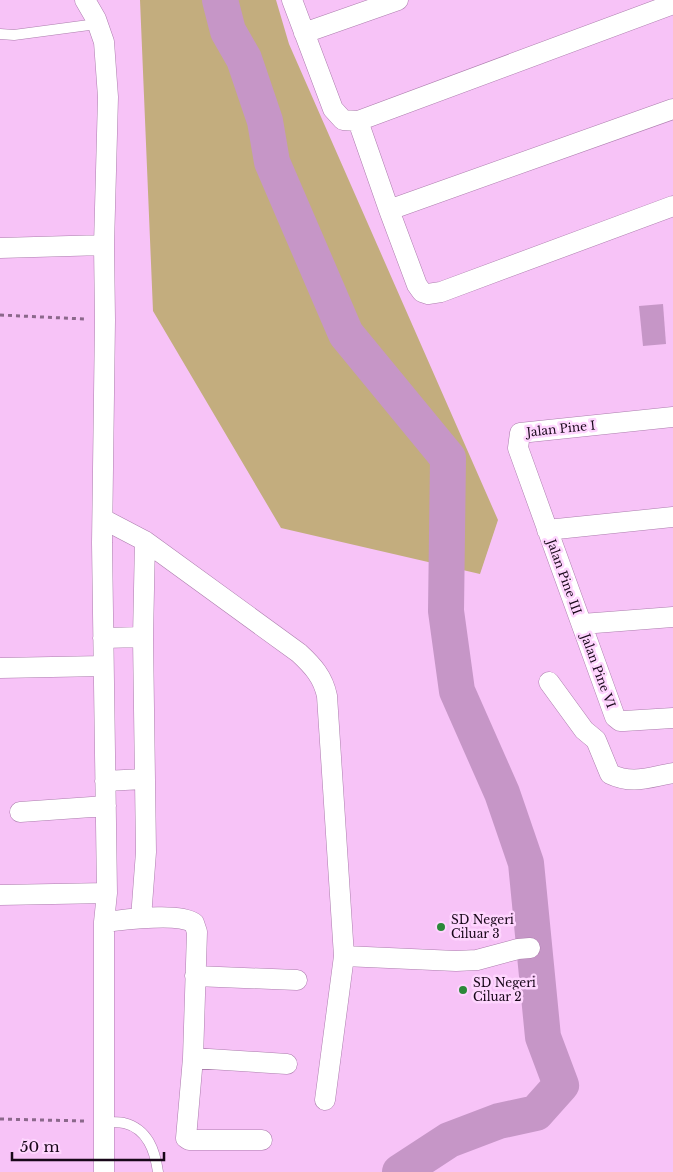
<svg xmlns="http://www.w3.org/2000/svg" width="673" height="1172" font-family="'Libre Baskerville',serif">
  <rect width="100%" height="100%" fill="#f7c3f7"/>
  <path fill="#c3ad7e" d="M140 0H276L289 44 498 520 480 574 281 528 153 311Z"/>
  <path fill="#c696c7" d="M663 304 666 344 643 346 639 306Z"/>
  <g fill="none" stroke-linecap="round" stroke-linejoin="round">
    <path stroke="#c696c7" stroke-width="36" d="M220 0 228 31 244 59 265 121 272 162 346 334 448 458 446 611 457 691 502 793 526 863 543 1037 561 1085 536 1113 499 1121 449 1140 400 1172"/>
    <g stroke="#ac7dad" stroke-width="11">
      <path id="service" d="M0 34 14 35 89 25 96 19
        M104 1122C110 1122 118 1122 124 1123 148 1129 155 1151 158 1172"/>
    </g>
    <g stroke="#ac7dad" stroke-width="21">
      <path id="minor" d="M85 0 96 19 104 42 108 97 104 245 105 320 102 543 107 893 104 922V1172
        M292 0 333 109 343 120 358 121 389 210 417 285 422 292 428 294 441 292 673 206
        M304 33 398 0
        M358 121 673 4
        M389 210 673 109
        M0 248 104 245
        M673 417 520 433 518 448 615 717 620 721H624L673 718
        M103 519 145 541 299 653C313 666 323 677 327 696L344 956 325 1100
        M547 530 673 517
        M582 624 673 617
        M103 638 143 637
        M0 668 103 666
        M549 682 584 730 596 740 610 774C633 785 649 777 673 773
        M105 781 144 779
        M20 812 106 806
        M0 895 107 893
        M141 918 146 852 143 637 145 541
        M104 922C125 920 177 912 194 923L197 932 193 1058 186 1138 189 1140H262
        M344 956 456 961 477 960 518 949 530 948
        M195 976 297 980
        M193 1058 287 1064"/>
    </g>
    <path stroke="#8b688b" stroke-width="3" stroke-dasharray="4 4" stroke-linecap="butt" d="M0 315 85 319
      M0 1119 84 1121"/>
    <use href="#service" stroke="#fff" stroke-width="10"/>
    <use href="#minor" stroke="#fff" stroke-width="20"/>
  </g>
  <g fill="#2b8839" stroke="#fed5fe" stroke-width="2">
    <circle cx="441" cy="927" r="5"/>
    <circle cx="463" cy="990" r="5"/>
  </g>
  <g text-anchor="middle" stroke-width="5" stroke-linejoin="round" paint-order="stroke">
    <g font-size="12" fill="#180719" stroke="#fed5fe">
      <text transform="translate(561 429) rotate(-6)" y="4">Jalan Pine I</text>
      <text transform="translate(564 577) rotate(70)" y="4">Jalan Pine III</text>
      <text transform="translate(598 671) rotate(70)" y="4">Jalan Pine VI</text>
    </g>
    <g font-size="12" fill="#180719" stroke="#fed5fe" text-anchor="start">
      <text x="451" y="924">SD Negeri<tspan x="451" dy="14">Ciluar 3</tspan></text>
      <text x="473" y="987">SD Negeri<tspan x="473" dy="14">Ciluar 2</tspan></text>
    </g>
  </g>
  <path d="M12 1152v8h152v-8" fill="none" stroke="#180719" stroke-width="2.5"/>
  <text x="20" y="1152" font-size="15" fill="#180719" stroke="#fed5fe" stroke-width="4" paint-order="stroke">50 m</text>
</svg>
